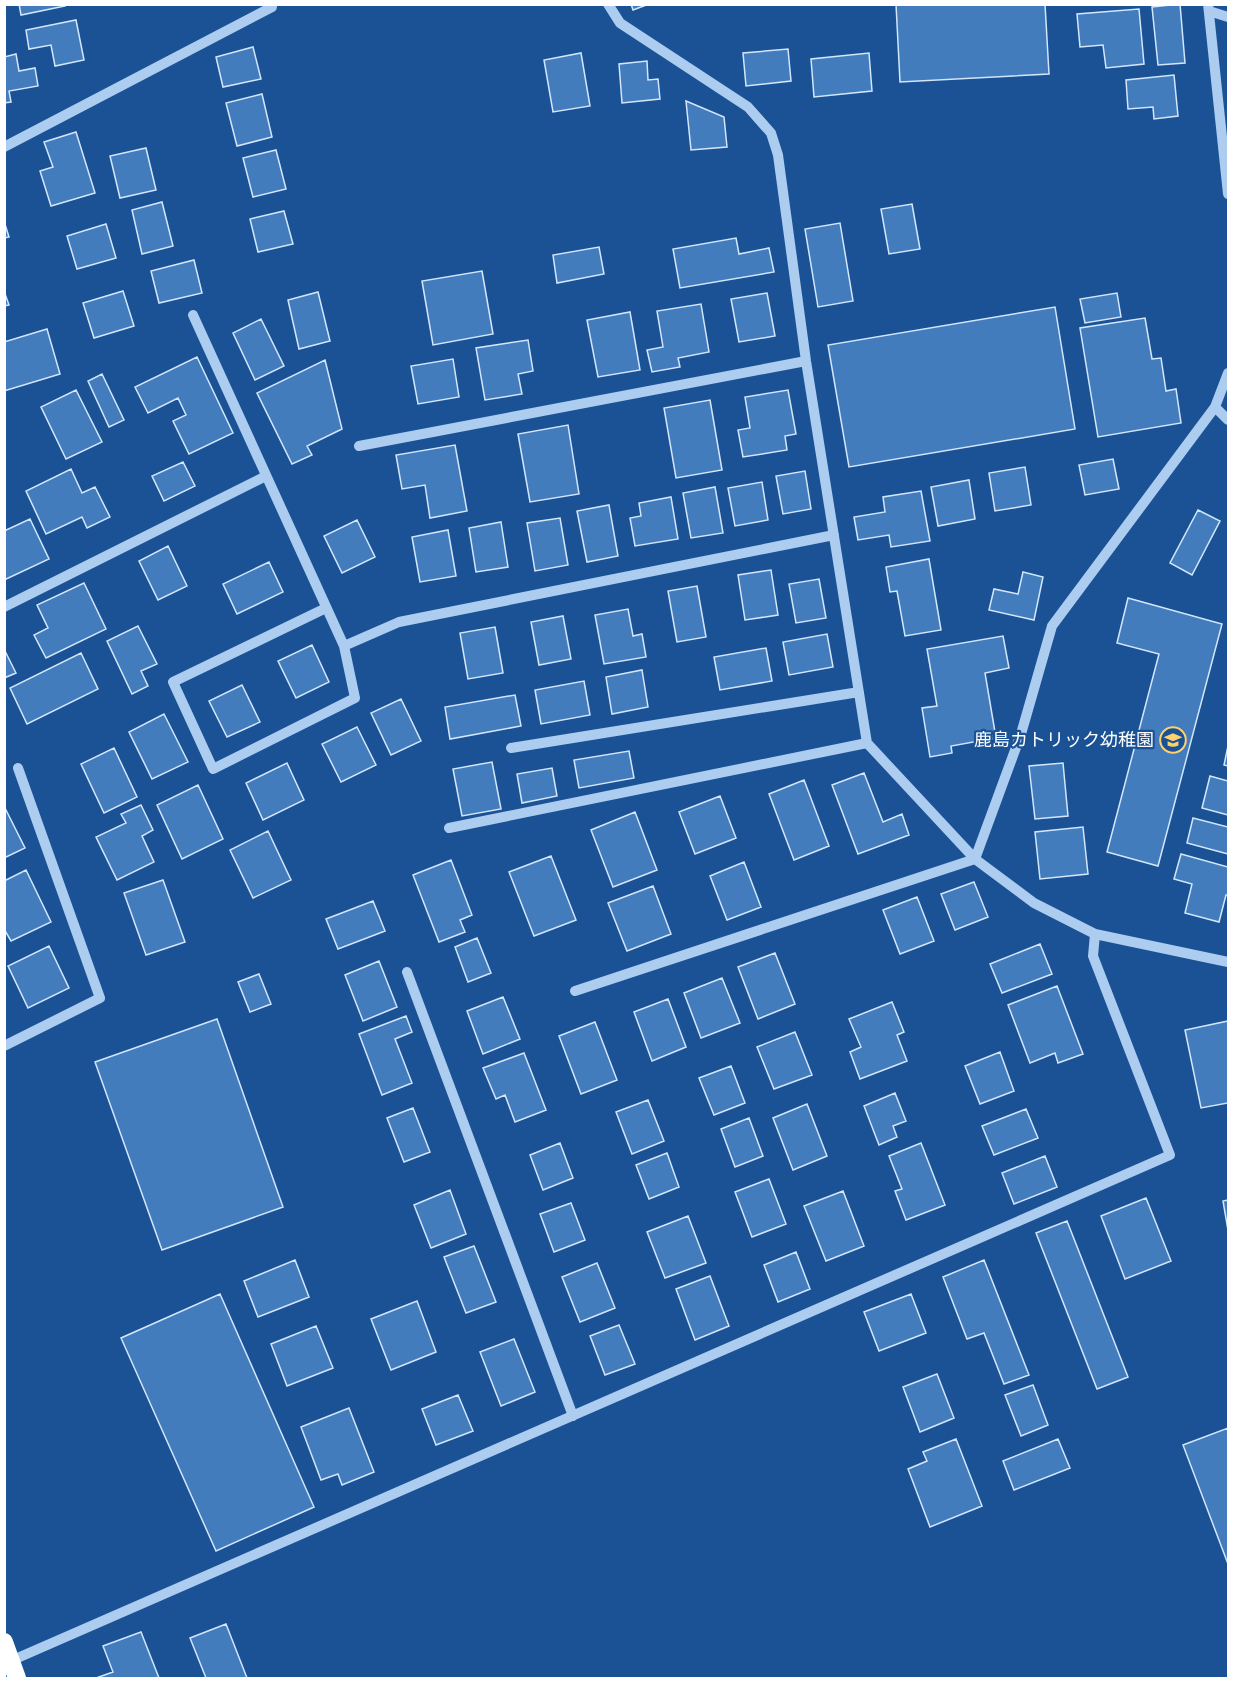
<svg xmlns="http://www.w3.org/2000/svg" width="1233" height="1683" font-family="Arial,'Noto Sans JP',sans-serif">
  <rect width="100%" height="100%" fill="#1a5295"/>
  <path fill="#437cbc" stroke="#d3e6fb" stroke-width="1.5" d="M19 4H64L65 6 21 15Z
    M631 4H649L633 10Z
    M896 4H1045L1049 74 900 82Z
    M1180 4 1185 63 1158 65 1152 7Z
    M1139 9 1144 64 1106 68 1103 45 1080 47 1077 14Z
    M76 20 84 60 55 66 51 45 29 49 26 30Z
    M253 47 261 79 223 87 216 57Z
    M788 49 791 81 746 86 743 53Z
    M581 53 590 106 553 112 544 60Z
    M869 53 872 91 814 97 811 59Z
    M16 54 19 71 35 68 38 86 9 91 11 102 4 103V57Z
    M647 61 648 80 658 79 660 99 622 103 619 64Z
    M1174 75 1178 116 1154 119 1153 107 1128 109 1126 80Z
    M262 94 272 137 237 146 226 103Z
    M686 101 724 117 727 147 691 150Z
    M76 132 95 193 51 206 40 171 53 167 44 142Z
    M146 148 156 190 120 198 110 156Z
    M276 150 286 189 253 197 243 158Z
    M162 202 173 246 142 254 132 210Z
    M912 204 920 249 889 254 881 209Z
    M284 211 293 244 258 252 250 219Z
    M4 221 9 237 4 238Z
    M840 223 853 301 818 307 805 229Z
    M106 224 116 258 77 269 67 236Z
    M736 238 739 254 769 248 774 272 680 288 673 249Z
    M599 247 604 274 557 283 553 255Z
    M194 260 202 293 159 303 151 271Z
    M482 271 493 334 433 345 422 281Z
    M4 291 9 305 4 306Z
    M123 291 134 326 94 338 83 303Z
    M318 292 330 341 299 349 288 300Z
    M767 293 775 336 739 342 731 299Z
    M1117 293 1121 317 1085 323 1080 299Z
    M701 304 709 352 678 358 680 367 652 372 647 350 663 347 657 311Z
    M1055 307 1075 429 849 467 828 345Z
    M630 312 640 370 598 377 587 320Z
    M1145 318 1152 359 1161 358 1166 391 1176 389 1181 423 1098 437 1080 328Z
    M261 319 284 366 255 380 233 333Z
    M47 329 60 374 4 391V342Z
    M528 340 533 371 518 374 522 394 485 400 476 348Z
    M197 357 233 433 189 454 173 421 186 415 178 398 148 413 135 387Z
    M453 359 459 397 418 404 411 366Z
    M325 360 342 429 307 446 312 455 292 464 257 393Z
    M102 374 124 420 109 427 88 381Z
    M76 390 102 442 66 459 41 407Z
    M788 390 796 434 785 436 787 450 743 457 738 430 750 428 745 397Z
    M710 400 722 470 676 478 664 408Z
    M568 425 579 494 530 502 518 434Z
    M455 445 467 511 430 518 425 485 402 489 396 455Z
    M1113 459 1119 489 1085 495 1079 465Z
    M183 462 195 486 164 501 152 476Z
    M1025 467 1031 505 995 511 989 473Z
    M71 469 82 493 95 487 110 517 87 528 82 517 46 534 26 491Z
    M805 471 811 509 783 514 776 476Z
    M969 480 975 519 938 526 931 487Z
    M762 482 768 520 735 526 728 488Z
    M715 487 723 533 691 538 683 493Z
    M921 491 930 541 891 547 889 535 858 540 854 517 885 512 883 497Z
    M671 497 678 539 635 546 630 518 641 516 639 503Z
    M609 505 618 556 587 562 577 511Z
    M1198 510 1220 521 1192 575 1170 563Z
    M560 518 568 565 535 571 527 523Z
    M30 519 49 559 4 580V531Z
    M357 520 375 557 342 573 324 536Z
    M501 522 508 567 476 572 469 528Z
    M448 530 456 576 420 582 412 537Z
    M168 546 187 586 158 600 139 561Z
    M929 559 941 630 905 636 897 591 890 592 886 567Z
    M269 562 283 592 237 614 223 584Z
    M771 570 778 615 745 620 738 575Z
    M1023 572 1043 577 1034 620 989 610 994 589 1018 594Z
    M819 579 826 618 796 623 789 584Z
    M84 583 106 629 46 658 34 635 48 628 37 605Z
    M697 586 706 637 677 642 668 591Z
    M1128 598 1222 624 1158 866 1107 852 1159 654 1117 643Z
    M628 609 633 636 642 634 646 657 604 664 595 615Z
    M563 616 571 659 539 665 531 622Z
    M138 626 157 664 141 671 148 686 132 694 107 641Z
    M495 627 503 673 468 679 460 633Z
    M827 634 833 667 789 675 783 642Z
    M1003 636 1009 668 985 673 996 738 951 746 952 753 930 757 922 708 937 706 927 649Z
    M312 645 329 682 296 698 278 661Z
    M766 648 772 681 720 690 714 657Z
    M4 649 16 673 4 678Z
    M81 653 98 689 27 724 10 688Z
    M642 670 648 707 612 714 606 677Z
    M584 681 590 715 541 724 535 690Z
    M242 685 260 722 227 737 209 701Z
    M515 695 521 726 450 739 445 707Z
    M401 699 421 741 391 755 371 713Z
    M164 714 188 762 152 779 129 732Z
    M357 727 376 765 341 782 322 744Z
    M1228 746V766L1224 765Z
    M114 748 137 797 104 813 81 764Z
    M629 751 634 778 579 788 574 760Z
    M492 762 501 809 462 816 453 769Z
    M287 763 304 800 263 820 246 783Z
    M1063 763 1068 816 1035 819 1029 766Z
    M552 768 557 796 522 803 517 774Z
    M864 773 883 822 902 814 909 835 858 854 832 785Z
    M1210 776 1228 781V815L1202 808Z
    M804 780 829 846 794 860 769 794Z
    M198 785 223 839 182 859 157 805Z
    M720 796 736 838 695 854 679 812Z
    M141 805 153 830 142 836 154 862 117 880 96 837 126 823 121 814Z
    M4 806 25 848 4 858Z
    M635 812 657 870 613 887 591 830Z
    M1193 818 1228 827V854L1187 843Z
    M1083 827 1088 874 1040 879 1035 832Z
    M268 831 291 880 253 898 230 850Z
    M1181 854 1228 867V895H1226L1219 922 1185 913 1192 884 1174 879Z
    M551 856 576 920 534 936 509 872Z
    M451 860 472 915 460 920 465 932 439 942 413 875Z
    M744 862 761 907 727 920 710 876Z
    M26 870 51 922 11 941 4 929V881Z
    M163 880 185 942 146 955 124 893Z
    M974 882 988 917 955 930 941 894Z
    M653 886 671 934 627 951 608 903Z
    M917 897 934 941 900 954 883 910Z
    M373 901 385 931 338 949 326 919Z
    M477 938 491 973 468 982 455 947Z
    M1040 944 1052 974 1002 993 990 964Z
    M49 946 69 988 28 1008 8 966Z
    M775 953 795 1004 758 1019 738 967Z
    M379 961 397 1007 363 1021 345 975Z
    M259 974 271 1004 250 1012 238 982Z
    M722 978 740 1023 701 1038 684 993Z
    M1057 986 1083 1054 1058 1063 1055 1053 1030 1063 1008 1005Z
    M503 997 520 1039 483 1054 467 1011Z
    M668 999 686 1047 652 1061 634 1012Z
    M892 1002 904 1032 897 1035 907 1061 860 1079 850 1052 861 1047 849 1019Z
    M406 1016 412 1032 395 1039 412 1083 382 1095 359 1034Z
    M217 1019 283 1207 162 1250 95 1062Z
    M1228 1021V1103L1201 1108 1185 1030Z
    M595 1022 617 1080 581 1094 559 1036Z
    M795 1032 812 1075 774 1089 757 1047Z
    M1000 1052 1014 1091 980 1104 965 1066Z
    M524 1053 546 1110 515 1122 505 1095 496 1099 483 1068Z
    M731 1066 745 1103 714 1115 699 1078Z
    M895 1093 906 1121 893 1126 897 1137 879 1145 864 1106Z
    M648 1100 664 1141 632 1154 616 1112Z
    M807 1104 827 1156 793 1170 773 1118Z
    M413 1108 430 1152 404 1162 387 1118Z
    M1026 1109 1038 1138 994 1155 982 1126Z
    M749 1118 763 1156 735 1167 721 1129Z
    M560 1143 573 1178 543 1190 530 1155Z
    M921 1143 945 1205 906 1220 895 1191 902 1189 889 1156Z
    M667 1153 679 1187 649 1199 636 1165Z
    M1045 1156 1057 1187 1014 1204 1002 1173Z
    M769 1179 786 1224 752 1237 735 1192Z
    M450 1190 466 1234 431 1248 414 1205Z
    M843 1191 864 1246 826 1261 804 1206Z
    M1146 1198 1171 1261 1125 1279 1101 1216Z
    M1228 1200V1230L1223 1201Z
    M571 1203 585 1240 554 1252 540 1214Z
    M688 1216 706 1263 665 1278 647 1232Z
    M1067 1221 1128 1377 1097 1389 1036 1233Z
    M474 1246 496 1302 466 1313 444 1257Z
    M796 1252 810 1289 778 1302 764 1265Z
    M295 1260 309 1297 258 1317 244 1281Z
    M984 1260 1029 1375 1004 1384 984 1333 967 1339 943 1277Z
    M597 1263 615 1308 580 1322 562 1277Z
    M710 1276 729 1326 695 1340 676 1289Z
    M220 1294 314 1507 216 1551 121 1338Z
    M911 1294 926 1333 879 1351 864 1312Z
    M417 1301 436 1352 391 1370 371 1319Z
    M619 1325 635 1364 605 1375 590 1336Z
    M316 1326 333 1368 287 1386 271 1344Z
    M514 1339 535 1392 501 1406 480 1352Z
    M937 1374 954 1418 920 1432 903 1387Z
    M1033 1385 1048 1425 1021 1436 1005 1395Z
    M458 1395 473 1431 436 1445 422 1409Z
    M349 1408 374 1472 342 1485 338 1474 321 1480 301 1427Z
    M1228 1428V1564L1183 1445Z
    M956 1439 982 1506 930 1527 908 1469 927 1461 923 1452Z
    M1058 1439 1070 1468 1014 1490 1003 1461Z
    M226 1624 247 1678H204H206L190 1638Z
    M141 1632 159 1678H96L113 1672 103 1646Z"/>
  <g fill="none" stroke-linecap="round" stroke-linejoin="round">
    <path stroke="#acccf0" stroke-width="10" d="M608 4 620 23 748 107 771 133 778 155 806 361 867 743 975 859 1034 903 1095 934 1228 962
      M1208 4 1228 194
      M1209 11 1228 17
      M4 147 272 7V4
      M193 315 344 646 399 622 834 535
      M1215 407 1228 420
      M359 446 806 361
      M4 607 266 476
      M326 608 173 682 213 769 355 698 344 646
      M511 748 859 692
      M449 828 867 743
      M975 859 1021 734 1052 626 1215 407 1228 373
      M407 972 573 1416
      M575 991 975 859
      M4 1046 100 998 18 768
      M6 1663 1170 1155 1093 956 1095 934"/>
    <path stroke="#fff" stroke-width="18" d="M4 1642 17 1678"/>
  </g>
  <defs>
    <g id="school-ring" transform="scale(1.35)"><circle r="9.5" fill="#1a5295" stroke="#ffd16b" stroke-width="1.5"/><path d="M0-5L7-2L0 1L-7-2ZM-4 1L0 2.5L4 1V4Q0 6-4 4Z" fill="#ffd16b"/></g>
  </defs>
  <g fill-rule="evenodd">
    <use href="#school-ring" x="1173" y="740"/>
  </g>
  <g text-anchor="middle" stroke-width="4.5" stroke-linejoin="round" paint-order="stroke">
    <g font-size="18" fill="#fff" stroke="#1a5295" text-anchor="end">
      <text x="1154" y="746">鹿島カトリック幼稚園</text>
    </g>
  </g>
  <rect width="1233" height="1683" fill="none" stroke="#ffffff" stroke-width="12"/>
</svg>
